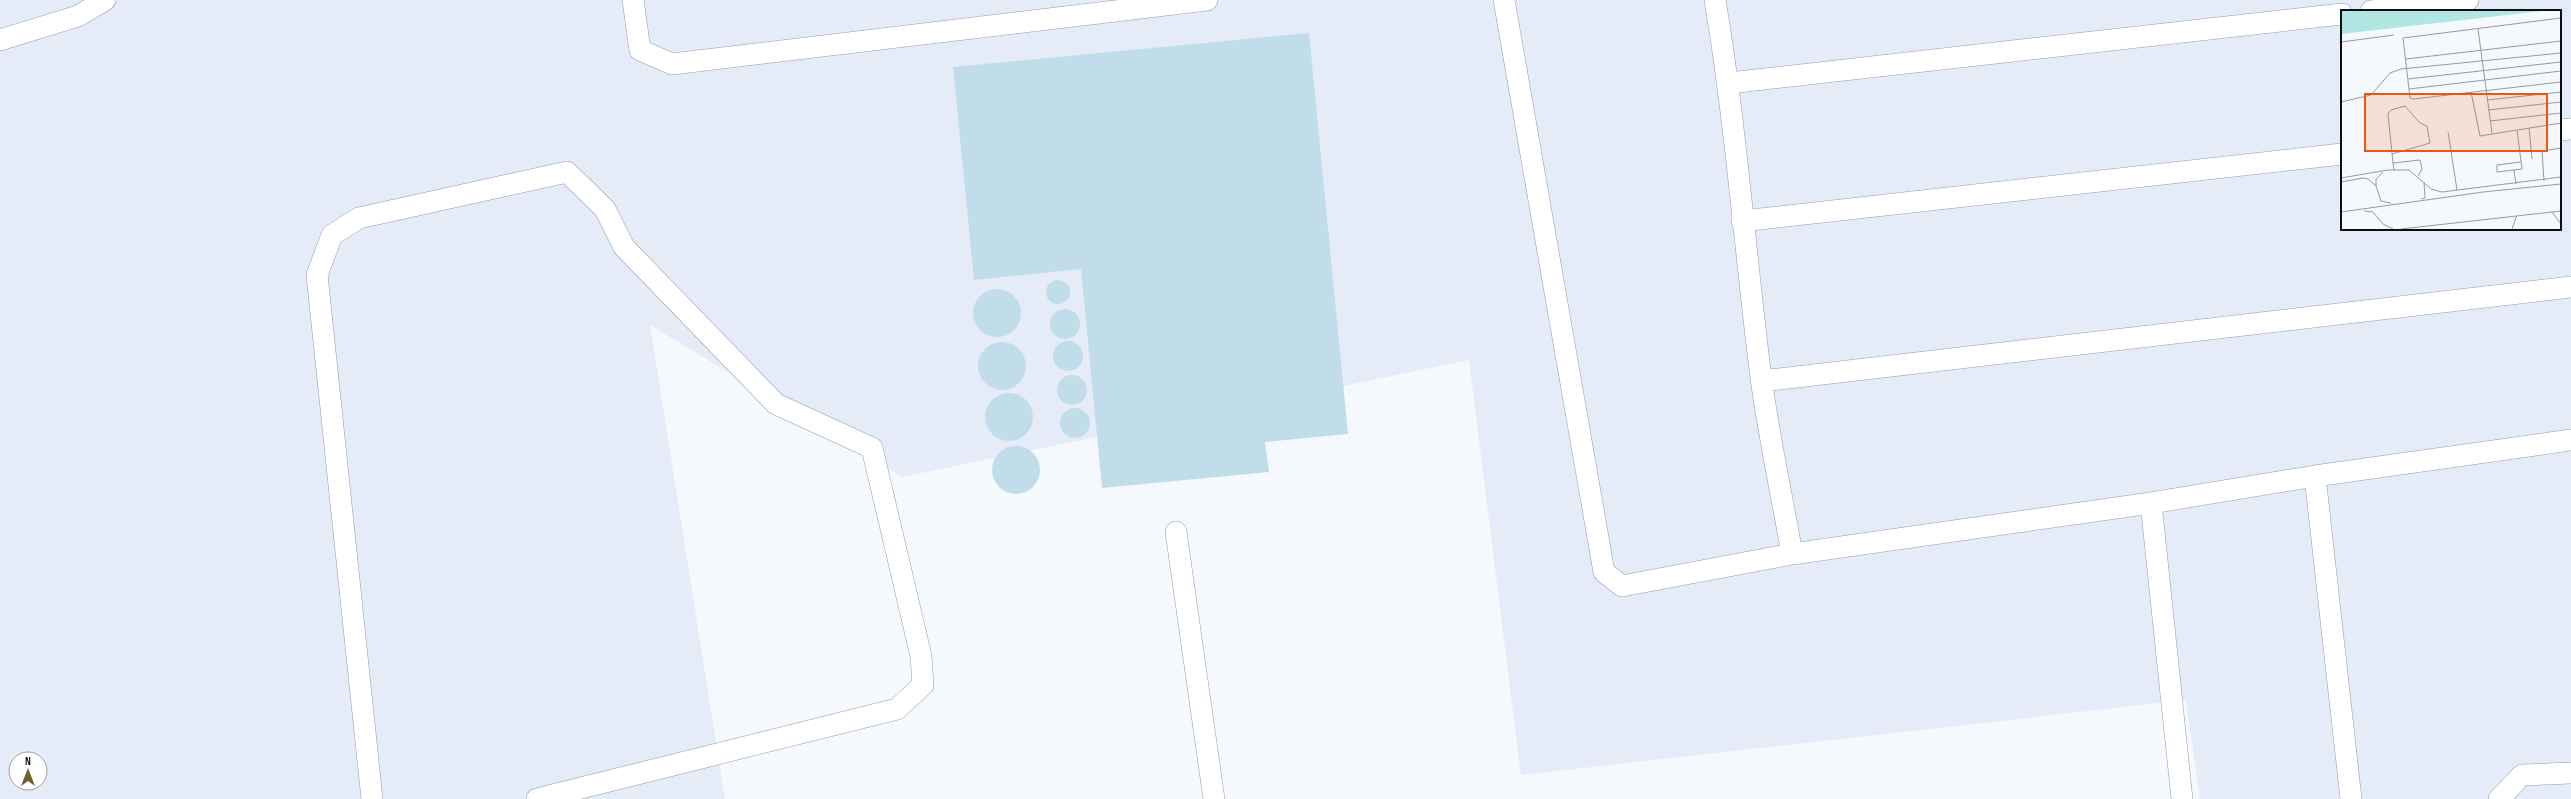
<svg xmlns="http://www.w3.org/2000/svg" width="2571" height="799" font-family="'Sofia Sans Condensed',sans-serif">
  <rect width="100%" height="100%" fill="#f5f8fd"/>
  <path fill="#e5ecf8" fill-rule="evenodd" d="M0 0H2571V799H2200L2186 700 1521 775 1469 360 902 477 650 325 725 799H0ZM2342 11H2560V229H2342ZM16 759H40V783H16Z"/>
  <path fill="#c1ddea" d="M1309 33 1348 434 1265 442 1269 472 1102 488 1081 269 974 280 953 67Z
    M1046 292a12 12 0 1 1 24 0a12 12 0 1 1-24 0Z
    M973 313a24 24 0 1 1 48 0a24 24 0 1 1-48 0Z
    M1050 324a15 15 0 1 1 30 0a15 15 0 1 1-30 0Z
    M1053 356a15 15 0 1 1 30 0a15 15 0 1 1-30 0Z
    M978 366a24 24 0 1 1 48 0a24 24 0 1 1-48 0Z
    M1057 390a15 15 0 1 1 30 0a15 15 0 1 1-30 0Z
    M985 417a24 24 0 1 1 48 0a24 24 0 1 1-48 0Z
    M1060 423a15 15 0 1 1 30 0a15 15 0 1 1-30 0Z
    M992 470a24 24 0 1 1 48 0a24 24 0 1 1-48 0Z"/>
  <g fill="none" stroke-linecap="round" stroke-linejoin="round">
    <g stroke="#8e9cb1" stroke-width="22">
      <path id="service" d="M633 0 640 50 672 64 1207 0
        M1504 0 1604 572 1622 586 1792 554 2151 503 2315 476 2571 440
        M1715 0C1736 125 1745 252 1761 378 1769 437 1782 496 1792 554
        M2371 11 2468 0
        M0 40 78 16 105 0
        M1729 83 2342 14
        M2560 130 2571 129
        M1742 221 2342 154
        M1762 381 2571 287
        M2315 476 2351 799
        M2151 503 2182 799
        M1176 532 1214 799
        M372 799 317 275 332 235 359 218 567 172 605 209 624 247 776 404 872 448 921 656 923 685 897 709 537 799
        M2499 799 2522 775 2571 773"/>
    </g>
    <use href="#service" stroke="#fff" stroke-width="21"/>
  </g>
  <g transform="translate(2341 10)">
    <rect width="220" height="220" fill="#f5f8fd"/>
    <path d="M0 1H201L0 24Z" fill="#b2e6e3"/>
    <path fill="none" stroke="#979ba1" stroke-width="1" d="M220 8 62 28 69 88 72 89 220 72M137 19 151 123M0 32 53 25M65 49 220 31M67 69 220 52M68 79 220 61M130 82 139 126 220 113M146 90 220 82M0 92 30 85 49 63 60 59 220 43M147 100 220 92M149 111 220 103M188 118 191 149M176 120 181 159 156 162V155L180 152M107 122 116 180M51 144 89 133 86 116 79 113 64 96 50 100 47 104 52 153 53 160M52 153 79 150 81 159 77 166M173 160 175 174M42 162 35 169V176L40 191 50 193M0 168 47 160H68L90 179 101 182 220 167M203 171 201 141 220 138M0 172 22 168 27 169 35 176M80 189 84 188 83 172M23 201 32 202 42 214 52 219M0 202 142 182 220 174M211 202 220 214M60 219 220 201M171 219 176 205"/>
    <path fill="#e8590c" fill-opacity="0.15" stroke="#e8590c" stroke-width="2" d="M24 84H206V141H24Z"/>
    <rect width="220" height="220" fill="none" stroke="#0a0f16" stroke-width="2"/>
  </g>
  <g transform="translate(28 771)"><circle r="19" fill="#ffffff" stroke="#9d9fa2"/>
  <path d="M0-3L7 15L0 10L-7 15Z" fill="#70602e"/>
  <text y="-6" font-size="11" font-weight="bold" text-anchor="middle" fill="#0a0f16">N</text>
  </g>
</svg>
